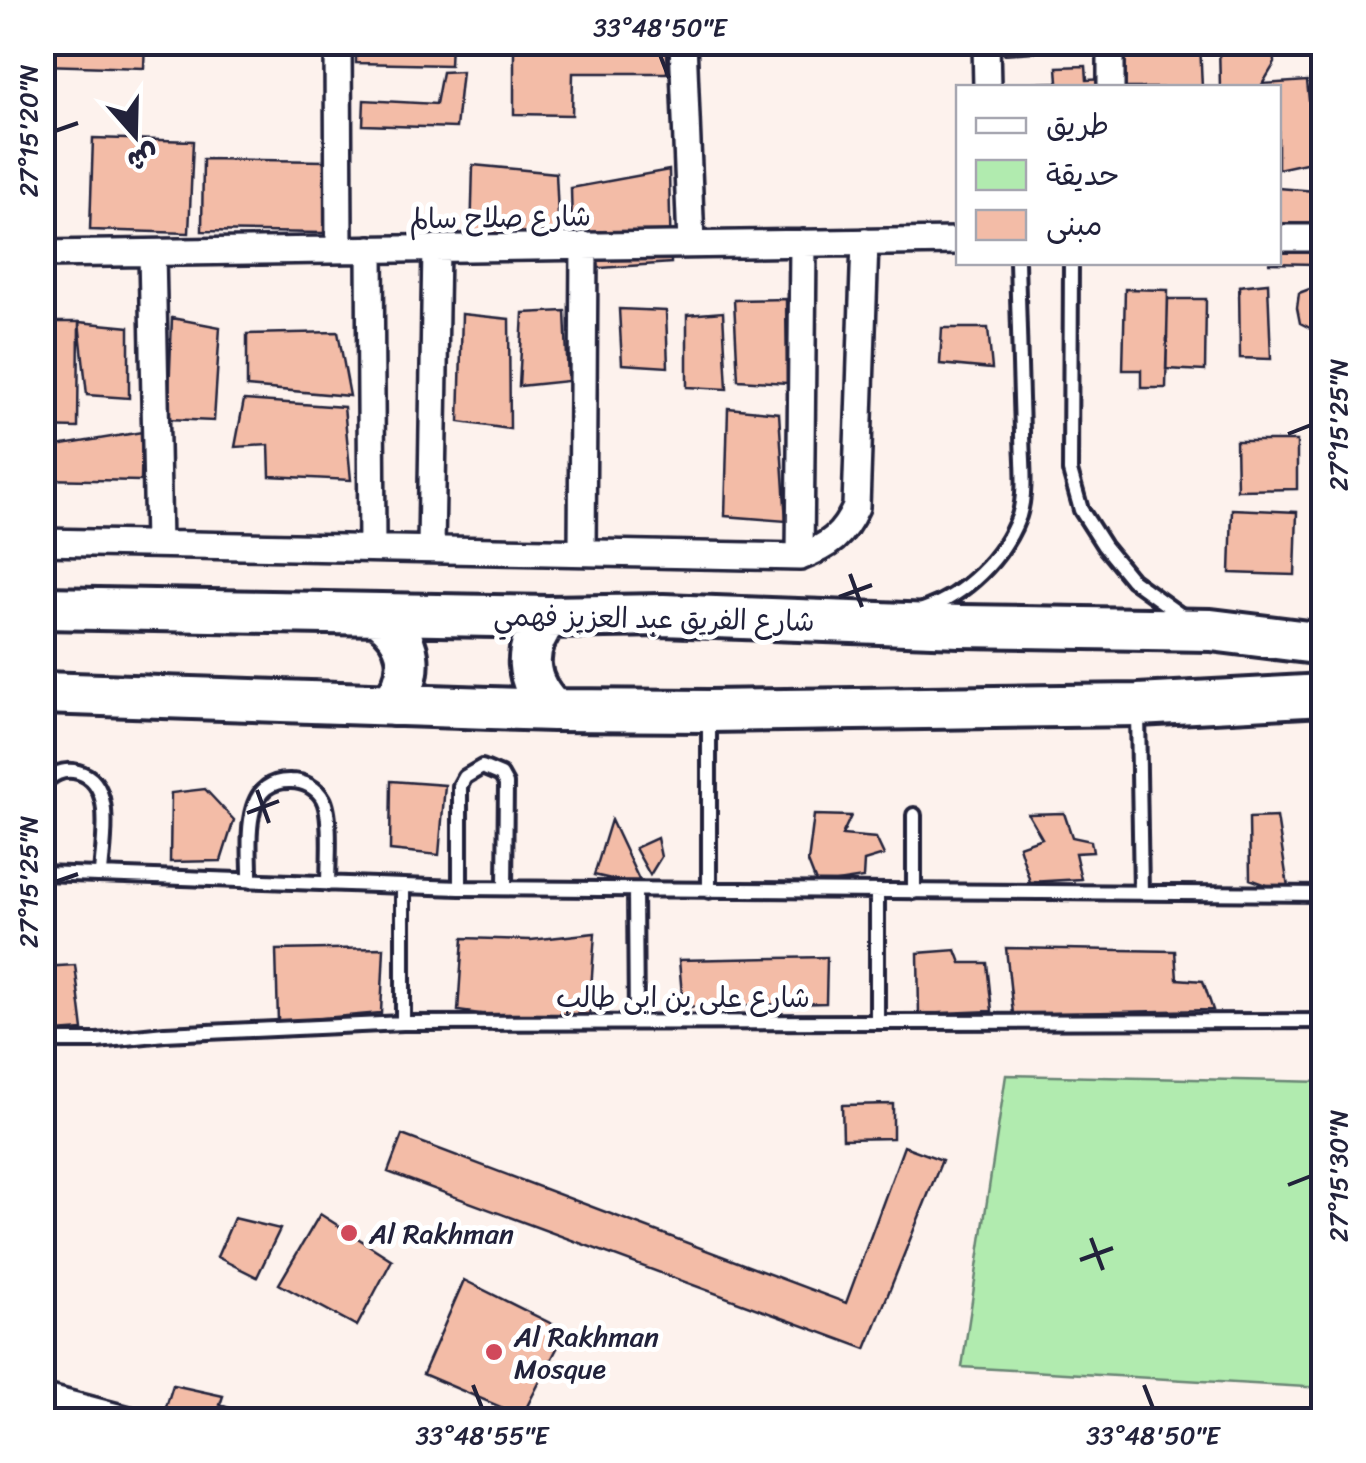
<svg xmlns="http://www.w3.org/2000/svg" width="1366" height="1463" font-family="Sriracha,'Playpen Sans Arabic',sans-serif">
  <rect width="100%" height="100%" fill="#fdf2ed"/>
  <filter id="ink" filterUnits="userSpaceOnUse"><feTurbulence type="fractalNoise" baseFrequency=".01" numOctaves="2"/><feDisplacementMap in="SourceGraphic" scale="20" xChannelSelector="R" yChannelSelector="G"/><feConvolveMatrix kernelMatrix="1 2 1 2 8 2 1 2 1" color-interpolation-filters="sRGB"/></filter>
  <g filter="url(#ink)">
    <path fill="#b1ebaf" stroke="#6a8675" stroke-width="2.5" d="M1006 1075 1323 1082V1388L962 1367Z"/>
    <path fill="#f3bca7" stroke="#22223b" stroke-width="2.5" d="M42 42H145L144 68 42 65Z
      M356 42H451L450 65 356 63Z
      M514 42H667V73H573L572 115 514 114Z
      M1003 42H1047L1048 51 1004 54Z
      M1124 42H1200L1202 88H1125Z
      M1219 42H1274L1275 63 1260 88H1220Z
      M1086 66 1087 80 1106 79V88H1013V84L1058 82 1057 67Z
      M462 71 456 128 363 125 364 100 436 104 442 72Z
      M1307 81 1315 161 1278 169V88H1264V84Z
      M42 135H55L54 245H42Z
      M93 138 193 141 189 233 90 230Z
      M203 159 326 161 324 233 202 231Z
      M473 165 556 173 559 237 471 240Z
      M669 170 671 263 573 270 571 188Z
      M1278 188 1315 191V264L1268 263 1278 262Z
      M1268 283 1271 359 1240 358 1239 286Z
      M1315 287 1324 294V327L1314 330 1300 323 1297 308 1299 293Z
      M1125 289 1168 290 1166 388H1141V370H1123Z
      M786 299 787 383 738 380 734 300Z
      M1168 299H1206L1205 371 1166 369Z
      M619 309 666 311 668 367 622 364Z
      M565 311 568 381 519 386 523 313Z
      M723 312 727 389 687 387V315Z
      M462 314 509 319 510 429 459 422Z
      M172 318 220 327 214 421 168 419Z
      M42 322H79L78 428 42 427Z
      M79 322 129 327V398L87 395Z
      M942 328H988L992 369 940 364Z
      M338 332 350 396 247 387V334Z
      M244 400 344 407 351 480 270 476 269 445 235 447Z
      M728 408 779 413 786 521 725 516Z
      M142 432 141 481 42 479 44 448Z
      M1236 441H1297V489L1237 490Z
      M1232 509 1297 512 1295 575 1230 573Z
      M391 781 445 785 439 855 390 850Z
      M205 789 234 820 221 861 170 862 171 793Z
      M1064 813 1072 837 1091 841 1093 852 1075 853 1081 879 1030 882 1019 846 1042 838 1028 814Z
      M814 815 851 816 842 835 876 838 884 855 864 861 863 878 817 885 808 862Z
      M1277 817 1289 893 1250 879 1249 818Z
      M611 820 642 886 594 875Z
      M657 838 661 857 650 875 635 848Z
      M595 933 589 1018 495 1016 458 1011 463 938 531 940Z
      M384 948 381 1013 278 1022 276 950Z
      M1006 948 1175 951 1177 979 1203 981 1213 1010 1013 1014Z
      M956 950 961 963H987L992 1011 919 1014 918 953Z
      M827 957 826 1003 683 1007 679 960Z
      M75 965 83 1030 42 1033V967Z
      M893 1104V1138L843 1139 842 1105Z
      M402 1135 846 1303 904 1146 942 1160 866 1349 388 1172Z
      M320 1214 392 1260 357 1326 279 1284Z
      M234 1218 280 1229 257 1277 217 1257Z
      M464 1280 566 1331 522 1416 423 1374Z
      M173 1385 223 1396 220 1405 252 1415 250 1420H162Z"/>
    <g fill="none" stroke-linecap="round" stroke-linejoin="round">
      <g stroke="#22223b" stroke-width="20">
        <path id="lane" d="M1071 262 1070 471 1081 510 1104 546 1132 580 1182 616
          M923 610C965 595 1003 559 1019 516 1027 491 1022 458 1022 432 1020 375 1019 319 1017 262
          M1138 712 1141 893
          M709 718V891
          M42 785C52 774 63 768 78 772 117 782 102 846 101 875
          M42 873 460 888 1324 894
          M250 881C251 847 239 779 291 781 304 781 317 788 323 799 332 815 328 864 328 884
          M460 888V786L465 777 482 767 501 775 506 784 505 888
          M635 890 636 1022
          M877 892V1022
          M914 892V815
          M403 1023V887
          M42 1041H97L165 1034 403 1023 1324 1021"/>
      </g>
      <g stroke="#22223b" stroke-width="32">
        <path id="street" d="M338 42 339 249
          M683 42 691 244
          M986 42 987 88
          M1111 88V42
          M1278 238H1324
          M370 249 372 547
          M152 253 158 544
          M42 254 958 241
          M42 542 800 557C829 546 843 536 856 507L865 242
          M431 548 436 248
          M582 551 584 245
          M800 557 803 243
          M42 1397 129 1420"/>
      </g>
      <g stroke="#22223b" stroke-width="48">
        <path id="primary" d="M42 608 548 617 663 615 960 626 1211 630 1324 644
          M379 615C412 639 417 672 391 705
          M548 617C522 649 524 681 553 710
          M42 693 553 710 709 711 1138 705 1324 695"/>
      </g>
      <use href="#lane" stroke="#fff" stroke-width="12"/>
      <use href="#street" stroke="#fff" stroke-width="25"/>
      <use href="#primary" stroke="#fff" stroke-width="40"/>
    </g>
  </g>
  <path fill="none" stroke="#22223b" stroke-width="4" d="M660 55 669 78M55 131 78 123M1288 434 1311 425M850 574 862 607M839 597 872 585M257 790 269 823M247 813 279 801M55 882 78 874M1288 1185 1311 1176M1091 1238 1103 1270M1080 1260 1113 1248M473 1385 482 1408M1144 1385 1153 1408"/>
  <g fill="#d1495b" stroke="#fff" stroke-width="4">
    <circle cx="349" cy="1233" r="10"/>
    <circle cx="494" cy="1352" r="10"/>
  </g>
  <g text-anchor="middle" stroke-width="10" stroke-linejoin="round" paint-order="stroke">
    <g font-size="28" fill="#22223b" stroke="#fff">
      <text transform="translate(500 217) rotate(-1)" y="10">شارع صلاح سالم</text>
      <text transform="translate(654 618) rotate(1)" y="10">شارع الفريق عبد العزيز فهمي</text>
      <text x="683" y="1007">شارع على بن ابى طالب</text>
    </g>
    <g font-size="28" fill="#22223b" stroke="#fff" text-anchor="start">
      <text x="369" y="1243">Al Rakhman</text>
      <text x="514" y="1346">Al Rakhman<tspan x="514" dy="32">Mosque</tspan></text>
    </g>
  </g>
  <rect width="1366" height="1463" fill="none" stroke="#fff" stroke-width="110"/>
  <rect x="956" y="85" width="325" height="180" fill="#ffffff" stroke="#a7a7b1" stroke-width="2.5"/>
  <rect x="976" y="118" width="50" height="15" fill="#ffffff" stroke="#a7a7b1" stroke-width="2.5"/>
  <text x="1046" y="135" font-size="30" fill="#22223b">طريق</text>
  <rect x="976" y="160" width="50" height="30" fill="#b1ebaf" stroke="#a7a7b1" stroke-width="2.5"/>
  <text x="1046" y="185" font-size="30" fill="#22223b">حديقة</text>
  <rect x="976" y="210" width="50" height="30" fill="#f3bca7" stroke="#a7a7b1" stroke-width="2.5"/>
  <text x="1046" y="235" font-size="30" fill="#22223b">مبنى</text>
  <g transform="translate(135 135) rotate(160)" stroke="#ffffff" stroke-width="8" paint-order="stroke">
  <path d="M0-8L18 38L0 25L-18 38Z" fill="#22223b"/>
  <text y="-15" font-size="28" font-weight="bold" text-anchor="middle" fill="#22223b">ش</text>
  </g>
  <rect x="55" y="55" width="1256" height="1353" fill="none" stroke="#22223b" stroke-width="4"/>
  <g font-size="25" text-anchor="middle" fill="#22223b">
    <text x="660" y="36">33°48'50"E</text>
    <text transform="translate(28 131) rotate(-90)" y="9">27°15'20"N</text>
    <text transform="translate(1338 425) rotate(-90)" y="9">27°15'25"N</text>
    <text transform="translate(28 882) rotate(-90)" y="9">27°15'25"N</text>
    <text transform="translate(1338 1176) rotate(-90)" y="9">27°15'30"N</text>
    <text x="482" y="1444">33°48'55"E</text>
    <text x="1153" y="1444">33°48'50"E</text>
  </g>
</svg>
